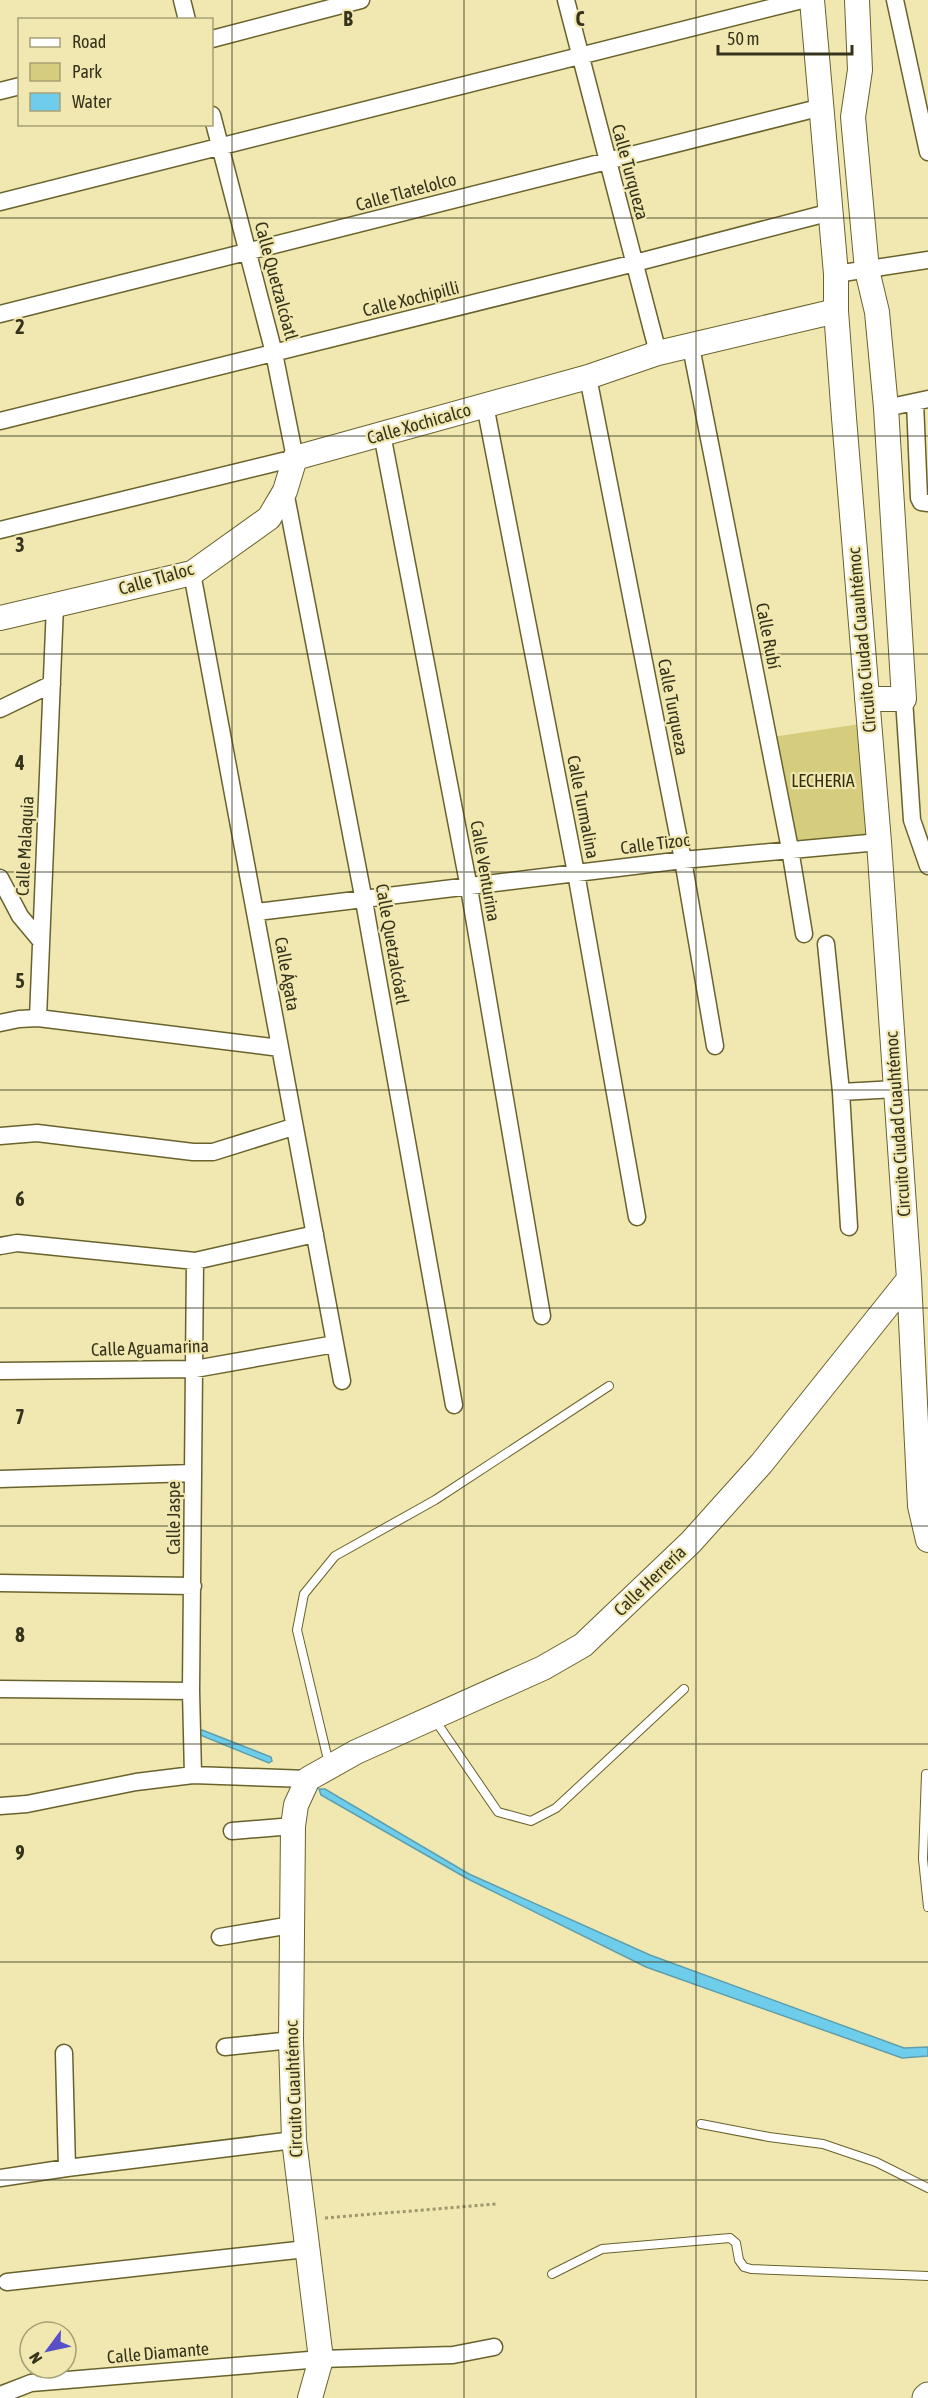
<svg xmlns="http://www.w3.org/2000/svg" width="928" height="2398" font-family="'Asap Condensed',sans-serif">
  <rect width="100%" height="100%" fill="#f0e8b0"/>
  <path fill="#d6cc7e" d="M867 723 875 839 788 849 765 738Z"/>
  <path fill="#6fcdec" stroke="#5e9fae" stroke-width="1.5" d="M202 1730 271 1757 272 1761 269 1763 200 1735 199 1731Z
    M319 1789H325L469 1874 650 1955 904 2048 928 2047V2056L902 2058 646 1967 468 1879 321 1795Z"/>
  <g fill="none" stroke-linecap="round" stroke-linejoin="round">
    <g stroke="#69622d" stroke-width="10">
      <path id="lane" d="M435 1720 498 1812 531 1821 556 1808 684 1689
        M329 1764 297 1630 304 1594 335 1556 435 1500 609 1386
        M926 1774 923 1859 928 1907
        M701 2124 769 2137 823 2144 876 2162 928 2188
        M552 2274 602 2249 730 2238 736 2243 739 2260 744 2267 751 2269 928 2276"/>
    </g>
    <g stroke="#69622d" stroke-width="19">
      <path id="street" d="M182 0 187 20
        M566 0 658 353
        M895 0 928 152
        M212 39 361 0
        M0 91 20 86
        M0 202 802 0
        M836 274 928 260
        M0 314C275 247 548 175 822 107
        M691 347 790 849 804 934
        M588 377 683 860 715 1046
        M915 402 919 498 921 502 928 503
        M485 405 576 873 637 1217
        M886 408 928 399
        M0 421 635 263 831 212
        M382 434 469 888 542 1316
        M285 491 364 901 454 1405
        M0 530 295 458 274 353 212 115
        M192 573 342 1381
        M904 699 912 820 928 866
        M0 709 52 684
        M0 878 20 916 40 940
        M257 912 683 860 879 842
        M826 944 841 1092 849 1227
        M38 1018 55 605
        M0 1023 19 1019 38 1018 280 1048
        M841 1092 896 1089
        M0 1136 37 1133 193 1152H213L293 1127
        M0 1246 17 1243 195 1261 315 1234
        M0 1371 195 1369 335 1344
        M0 1479 193 1473
        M0 1583 193 1586
        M0 1689 191 1691
        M193 1775 191 1691 195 1261
        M0 1806 27 1804 136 1782 193 1775 308 1779
        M232 1831 293 1826
        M220 1937 291 1925
        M225 2047 291 2040
        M64 2053 67 2168
        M0 2178 67 2168 294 2140
        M7 2282 306 2249
        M0 2395 31 2383 321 2359 453 2355 494 2347"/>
    </g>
    <g stroke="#69622d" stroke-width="26">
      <path id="secondary" d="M812 0 836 274V311L844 418 879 842 909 1279 920 1506 928 1540
        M857 0 860 70 853 117 867 270 877 312 886 408 904 699H867
        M0 618 192 573 269 518 285 491 295 458 588 377 658 353 836 311
        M310 2398 321 2359 294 2140 291 2040 293 1826 296 1805 308 1779 356 1752 543 1668 583 1645 691 1542 761 1464 909 1279"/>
    </g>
    <g stroke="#69622d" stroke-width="29">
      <path id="primary" d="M926 2398 928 2396"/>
    </g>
    <path stroke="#9d976e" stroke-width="3" stroke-dasharray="3 3" stroke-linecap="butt" d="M325 2218 496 2204"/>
    <use href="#lane" stroke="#fff" stroke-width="8"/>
    <use href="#street" stroke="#fff" stroke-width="16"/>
    <use href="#secondary" stroke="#fff" stroke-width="24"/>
    <use href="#primary" stroke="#fff" stroke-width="27"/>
  </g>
  <path fill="none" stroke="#36331d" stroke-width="1.5" stroke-opacity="0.55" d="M232 0V2398M464 0V2398M696 0V2398M0 218H928M0 436H928M0 654H928M0 872H928M0 1090H928M0 1308H928M0 1526H928M0 1744H928M0 1962H928M0 2180H928"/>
  <g text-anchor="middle" stroke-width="4.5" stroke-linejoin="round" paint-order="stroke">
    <g font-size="18" fill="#36331d" stroke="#f0e8b0">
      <text transform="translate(630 172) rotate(75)" y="6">Calle Turqueza</text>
      <text transform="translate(406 192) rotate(-15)" y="6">Calle Tlatelolco</text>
      <text transform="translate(276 281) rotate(75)" y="6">Calle Quetzalcóatl</text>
      <text transform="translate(411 299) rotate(-14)" y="6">Calle Xochipilli</text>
      <text transform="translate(419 424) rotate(-16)" y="6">Calle Xochicalco</text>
      <text transform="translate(156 579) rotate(-16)" y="6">Calle Tlaloc</text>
      <text transform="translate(768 636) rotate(79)" y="6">Calle Rubí</text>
      <text transform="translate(862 640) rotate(-95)" y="6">Circuito Ciudad Cuauhtémoc</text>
      <text transform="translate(673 707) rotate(79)" y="6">Calle Turqueza</text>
      <text transform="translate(583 807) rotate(79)" y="6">Calle Turmalina</text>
      <text transform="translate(655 844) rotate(-7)" y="6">Calle Tizoc</text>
      <text transform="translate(25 846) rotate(-87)" y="6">Calle Malaquia</text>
      <text transform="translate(485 871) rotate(80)" y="6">Calle Venturina</text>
      <text transform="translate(392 944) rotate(80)" y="6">Calle Quetzalcóatl</text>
      <text transform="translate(287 974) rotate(80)" y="6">Calle Ágata</text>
      <text transform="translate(898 1124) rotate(-94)" y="6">Circuito Ciudad Cuauhtémoc</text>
      <text transform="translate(150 1348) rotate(-2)" y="6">Calle Aguamarina</text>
      <text transform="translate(174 1518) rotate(-90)" y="6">Calle Jaspe</text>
      <text transform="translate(650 1581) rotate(-44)" y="6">Calle Herrería</text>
      <text transform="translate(294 2089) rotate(-92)" y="6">Circuito Cuauhtémoc</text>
      <text transform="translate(158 2353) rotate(-5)" y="6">Calle Diamante</text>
    </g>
    <g font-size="18" fill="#34300d" stroke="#f0e8b0">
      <text x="823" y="787">LECHERIA</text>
    </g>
  </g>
  <g font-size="20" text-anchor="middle" font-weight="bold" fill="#36331d" stroke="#f0e8b0" stroke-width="4.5" stroke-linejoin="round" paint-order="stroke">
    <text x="348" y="26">B</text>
    <text x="580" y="26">C</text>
    <text x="20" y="334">2</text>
    <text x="20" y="552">3</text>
    <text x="20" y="770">4</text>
    <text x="20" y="988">5</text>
    <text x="20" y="1206">6</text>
    <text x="20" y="1424">7</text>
    <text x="20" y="1642">8</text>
    <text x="20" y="1860">9</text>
  </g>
  <rect x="18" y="18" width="195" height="108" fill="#f0e8b0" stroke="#a6a075" stroke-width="1.5"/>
  <rect x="30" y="38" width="30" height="9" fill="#ffffff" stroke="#a6a075" stroke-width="1.5"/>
  <text x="72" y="48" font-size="18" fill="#36331d">Road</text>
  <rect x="30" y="63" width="30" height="18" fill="#d6cc7e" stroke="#a6a075" stroke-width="1.5"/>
  <text x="72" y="78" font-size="18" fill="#36331d">Park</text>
  <rect x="30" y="93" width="30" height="18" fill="#6fcdec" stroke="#a6a075" stroke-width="1.5"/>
  <text x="72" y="108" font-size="18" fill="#36331d">Water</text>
  <g transform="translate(48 2350) rotate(237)"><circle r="28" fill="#f0e8b0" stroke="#a6a075" stroke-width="1.5"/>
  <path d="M0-4.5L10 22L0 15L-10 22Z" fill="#5950c8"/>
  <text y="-9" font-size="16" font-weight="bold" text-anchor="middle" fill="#36331d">N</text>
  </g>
  <path d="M718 45v9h134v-9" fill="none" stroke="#36331d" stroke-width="3"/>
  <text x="727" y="45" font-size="18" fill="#36331d" stroke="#f0e8b0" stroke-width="4.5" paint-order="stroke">50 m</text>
</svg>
